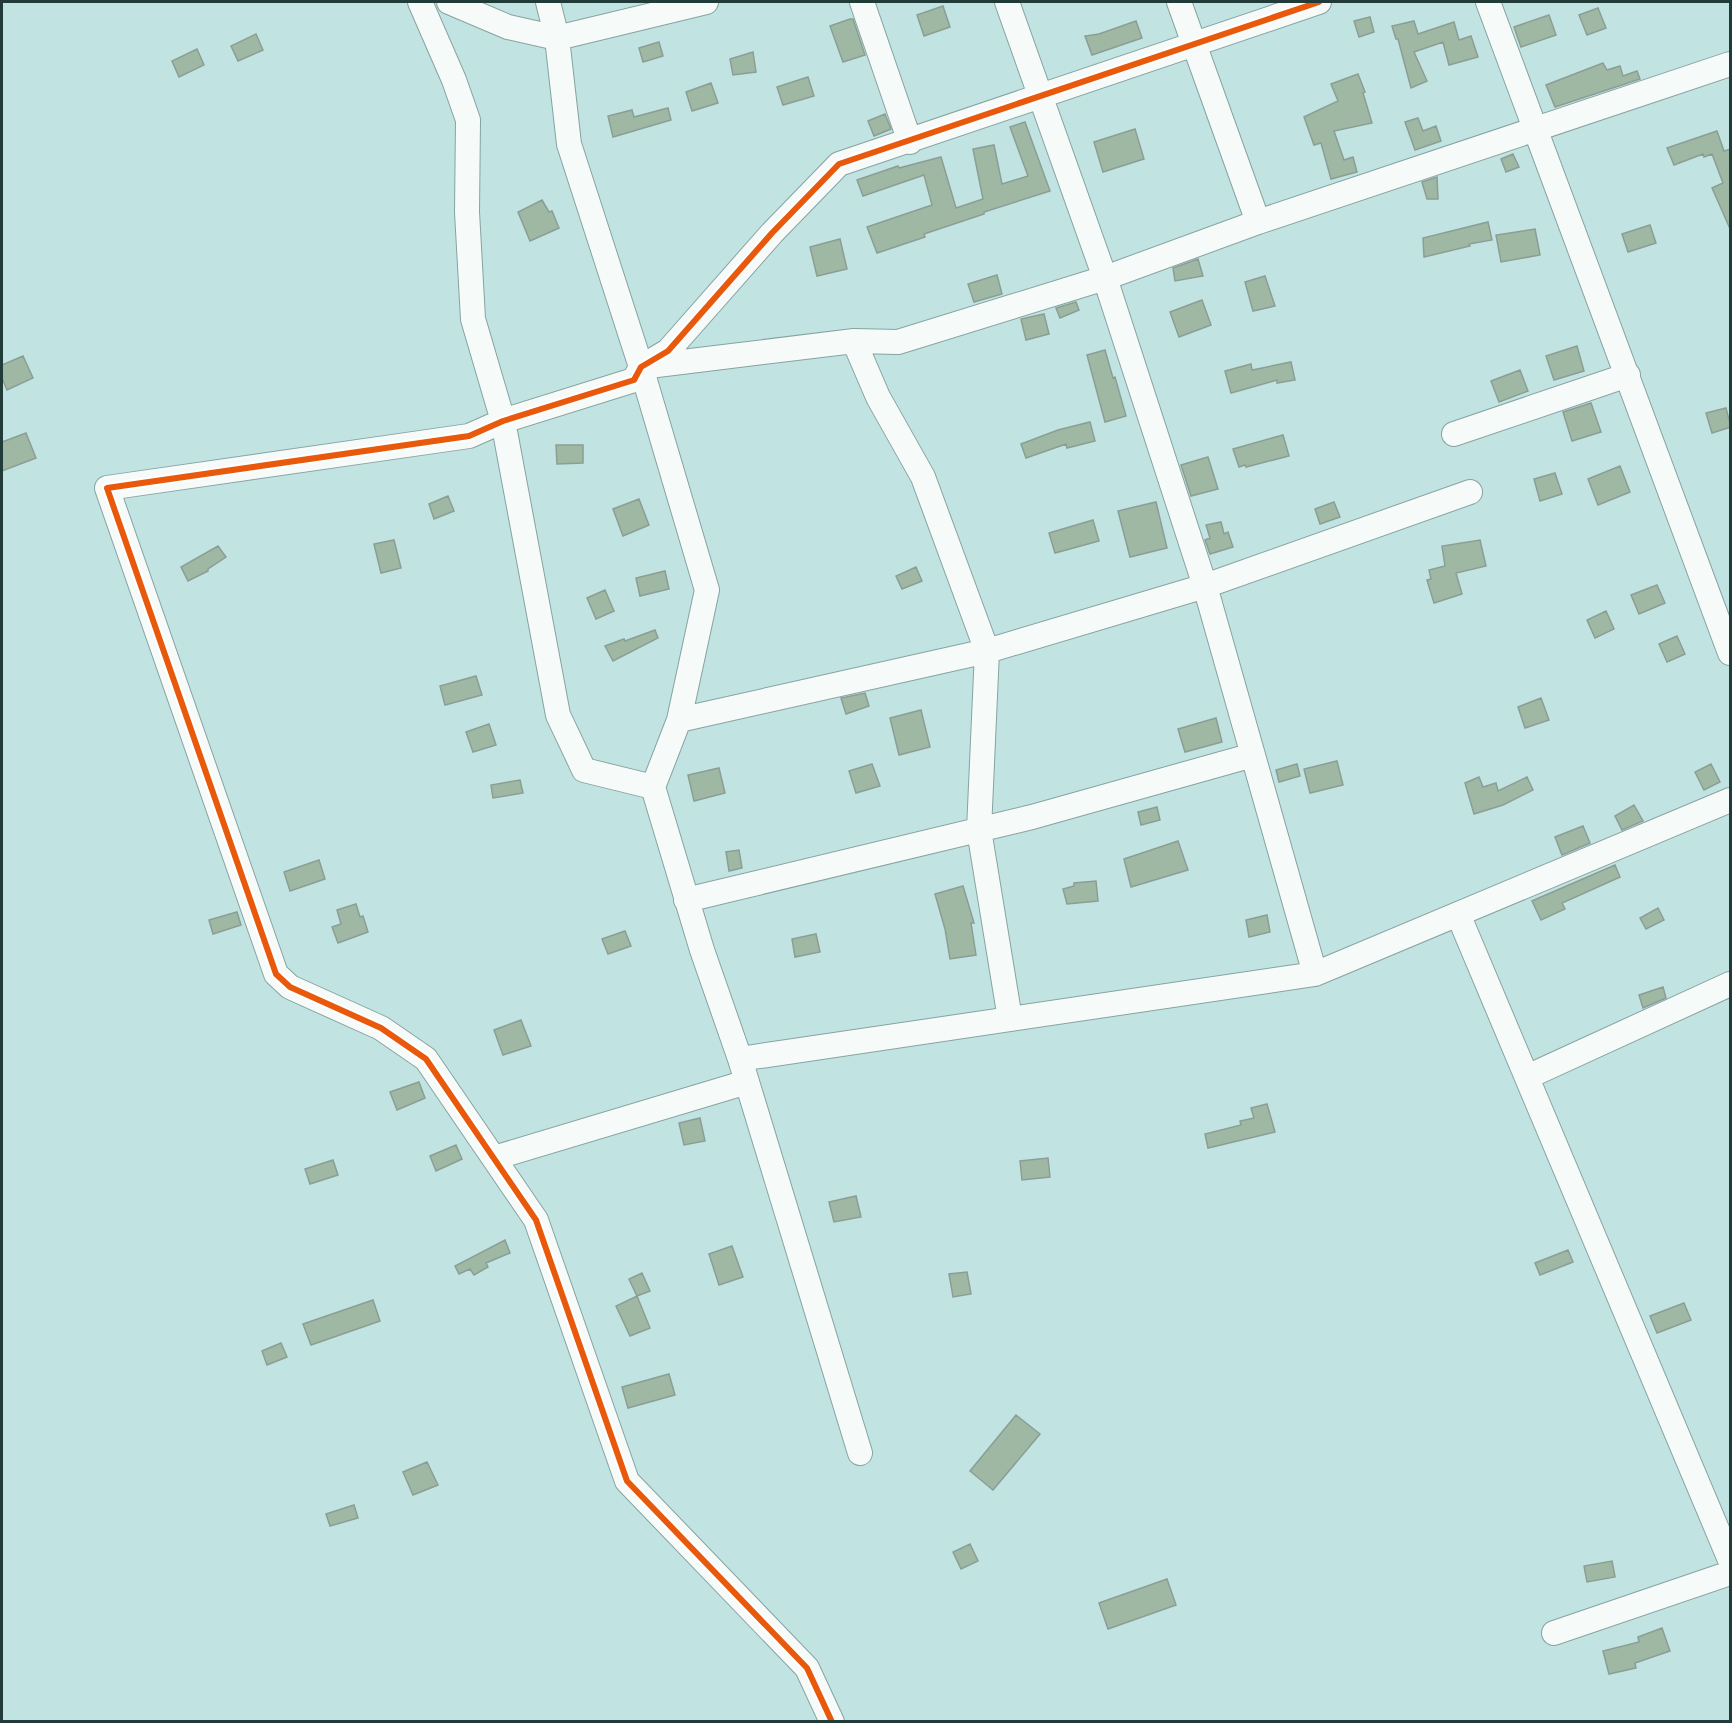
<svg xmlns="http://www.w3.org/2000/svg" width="1732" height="1723" font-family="Bitter,serif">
  <rect width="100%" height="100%" fill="#c1e3e1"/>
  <path fill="#9fb8a3" stroke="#8b9e96" stroke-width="1.5" d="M943 6 950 27 924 36 917 15Z
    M1598 8 1606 28 1587 35 1579 15Z
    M1549 15 1556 35 1521 47 1514 27Z
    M1370 17 1374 32 1359 37 1354 21Z
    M850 19H853L865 55 843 62 830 26Z
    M1136 21 1142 38 1092 55 1085 36 1099 34Z
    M1414 21 1418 34 1454 22 1459 40 1471 36 1478 57 1449 65 1443 42 1414 52 1427 81 1411 88 1398 39H1396L1392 26Z
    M256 34 263 50 238 61 231 46Z
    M659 42 663 56 643 62 639 48Z
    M197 49 204 65 179 77 172 61Z
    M753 52 756 72 733 75 730 59Z
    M1603 63 1607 70 1620 66 1623 76 1637 71 1640 79 1555 107 1546 85Z
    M1358 74 1365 92 1363 93 1372 123 1334 131 1344 160 1353 157 1357 172 1331 179 1321 143 1314 145 1304 117 1338 101 1331 84Z
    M808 77 814 96 783 105 777 87Z
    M711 83 718 103 692 111 686 92Z
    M668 108 671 120 613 137 608 116 632 110 634 117Z
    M885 114 891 129 874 136 868 121Z
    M1418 118 1423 131 1436 126 1441 141 1415 150 1405 122Z
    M1025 122 1050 191 984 212V214L924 234 925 237 877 253 867 227 932 205 924 175 863 196 857 180 898 166 899 168 941 157 956 208 983 199 973 149 994 145 1002 184 1028 176 1010 127Z
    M1135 129 1144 159 1103 172 1094 142Z
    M1717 131 1724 151 1731 149V231L1712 188 1723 183 1712 154 1704 157 1703 154 1674 165 1667 148Z
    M1513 154 1519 167 1506 172 1501 159Z
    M1437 177 1438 199H1427L1422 182Z
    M542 200 549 212 552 211 559 228 530 241 518 212Z
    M1488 222 1492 240 1469 244 1470 246 1424 257 1423 238Z
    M1650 225 1656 243 1628 252 1622 234Z
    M1535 229 1540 255 1501 262 1496 235Z
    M840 239 847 269 817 276 810 247Z
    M1198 259 1203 276 1175 281 1173 268Z
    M997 275 1002 294 974 302 968 284Z
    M1265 276 1275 306 1253 311 1245 282Z
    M1202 300 1211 325 1179 337 1170 312Z
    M1076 302 1079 310 1060 318 1056 308Z
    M1044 314 1049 334 1026 340 1021 319Z
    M1577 346 1584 371 1554 380 1546 356Z
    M1105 350 1113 378 1115 377 1126 416 1105 422 1087 355Z
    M23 356 33 378 7 390 2 378V365Z
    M1291 362 1295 380 1277 383V380L1231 393 1225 371 1251 364 1252 370Z
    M1520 370 1528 391 1499 402 1491 381Z
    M1591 403 1601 432 1572 441 1563 412Z
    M1726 408 1731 427 1712 433 1706 413Z
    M1090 422 1095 441 1067 448 1066 444 1026 458 1021 444 1058 430Z
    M26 433 36 458 2 471V442Z
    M1283 435 1289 456 1246 467 1245 465 1239 467 1233 449Z
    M556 445H583V463L557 464Z
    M1208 457 1218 489 1191 496 1181 465Z
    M1620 466 1630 492 1598 505 1588 479Z
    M1555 473 1562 494 1540 501 1534 479Z
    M448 496 454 511 434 519 429 504Z
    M639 499 649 525 623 536 613 509Z
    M1156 502 1167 548 1130 557 1118 511Z
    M1334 502 1340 517 1320 524 1315 509Z
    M1093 520 1099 541 1055 553 1049 533Z
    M1221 522 1224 534 1228 532 1233 547 1210 554 1205 540 1210 538 1206 525Z
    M394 540 401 568 381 573 374 544Z
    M1480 540 1486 566 1456 573 1462 594 1434 603 1427 580 1431 579 1429 570 1445 566 1442 546Z
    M218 546 226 557 208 569V571L188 581 181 567Z
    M916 567 922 581 902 589 896 576Z
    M665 571 669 589 640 596 636 578Z
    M1657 585 1665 603 1639 614 1631 595Z
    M605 590 614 611 596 619 587 598Z
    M1606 611 1614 629 1595 638 1587 620Z
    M655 630 658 638 613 661 605 646 624 639 625 641Z
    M1677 636 1685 654 1667 662 1659 644Z
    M476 676 482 695 445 705 440 686Z
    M865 693 869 706 846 714 841 698Z
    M1541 698 1549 720 1525 728 1518 707Z
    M921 710 930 747 899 755 890 718Z
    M1216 718 1222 742 1185 752 1178 729Z
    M489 724 496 745 473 752 466 732Z
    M1337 761 1343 785 1310 793 1304 769Z
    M872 764 880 786 856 793 849 771Z
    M1297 764 1300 776 1279 782 1276 770Z
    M1711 764 1720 782 1704 790 1695 772Z
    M719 768 725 793 694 801 688 775Z
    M1479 777 1483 787 1496 783 1498 791 1527 777 1533 790 1503 805 1474 814 1465 783Z
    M520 780 523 793 493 798 491 785Z
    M1634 805 1643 821 1622 830 1615 816Z
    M1157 807 1160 820 1141 825 1138 812Z
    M1583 826 1590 843 1562 855 1555 837Z
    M1178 841 1188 870 1131 887 1124 859Z
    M739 850 742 868 729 871 726 852Z
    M319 860 325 879 290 891 284 872Z
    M1615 865 1620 877 1562 903 1565 909 1541 920 1532 901Z
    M1096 881 1098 901 1067 904 1063 889 1074 886V883Z
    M963 886 974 923H971L976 955 950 959 945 929 935 894Z
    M356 904 360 917 363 916 368 932 338 943 332 927 341 924 337 910Z
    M1658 908 1664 920 1646 929 1640 918Z
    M237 912 241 925 213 934 209 920Z
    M1267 915 1270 932 1249 937 1246 920Z
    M625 931 631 946 608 954 602 939Z
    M816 934 820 952 795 957 792 939Z
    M1663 987 1666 998 1643 1008 1639 995Z
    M521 1020 531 1046 503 1055 494 1030Z
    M419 1082 425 1098 397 1110 390 1092Z
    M1267 1104 1275 1132 1208 1148 1205 1134 1241 1125 1240 1121 1254 1118 1251 1108Z
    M700 1118 705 1141 684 1145 679 1123Z
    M456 1145 462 1159 436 1171 430 1156Z
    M1048 1158 1050 1177 1022 1180 1020 1161Z
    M333 1160 338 1175 310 1184 305 1169Z
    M856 1196 861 1217 834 1222 829 1202Z
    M505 1240 510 1253 486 1263 488 1267 474 1275 470 1269 459 1274 455 1266Z
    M732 1246 743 1277 719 1285 709 1254Z
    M1568 1250 1573 1262 1540 1275 1535 1263Z
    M967 1272 971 1294 953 1297 949 1274Z
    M642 1273 650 1291 637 1296 629 1279Z
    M637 1296 650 1328 630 1336 616 1306Z
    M373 1300 380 1321 311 1345 303 1324Z
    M1684 1303 1691 1320 1657 1333 1650 1316Z
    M281 1343 287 1357 267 1365 262 1351Z
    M669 1374 675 1395 628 1408 622 1387Z
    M1016 1415 1040 1434 993 1490 970 1471Z
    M427 1462 438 1485 413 1495 403 1472Z
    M354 1505 358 1518 330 1526 326 1514Z
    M970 1544 978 1561 961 1569 953 1552Z
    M1612 1561 1615 1577 1587 1582 1584 1566Z
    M1167 1579 1176 1605 1108 1629 1099 1603Z
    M1662 1628 1670 1651 1635 1663 1636 1668 1609 1674 1603 1651 1639 1642 1638 1637Z"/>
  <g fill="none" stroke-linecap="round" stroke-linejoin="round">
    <g stroke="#87a3a1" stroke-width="26">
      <path id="minor" d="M420 2 454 80 468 120 467 212 473 319 503 421 558 715 584 770 653 787 702 950 740 1059 860 1453
        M449 2 508 27 557 38 706 2
        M548 2 557 38 569 144 641 367 707 590 679 720
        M862 2 910 142
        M1007 2 1105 278 1205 586 1315 974
        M1179 2 1258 222
        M1488 2 1730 653
        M854 341 878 397 923 477 987 651 979 830 1010 1019
        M649 366 854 341 898 342 1105 278 1258 222 1730 64
        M1454 434 1628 375
        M653 787 679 720 987 651 1205 586 1470 492
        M686 900 1032 817 1253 755
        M1458 914 1730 1560
        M740 1059 1315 974 1730 800
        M1527 1077 1730 984
        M494 1158 747 1082
        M1554 1633 1730 1573
        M832 1722 807 1668 627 1481 536 1220 426 1059 381 1028 290 987 276 974 107 488 469 436 503 421 634 380 641 367 668 351 772 233 839 164 1319 2"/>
    </g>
    <use href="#minor" stroke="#f6fbfa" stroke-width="24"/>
    <g stroke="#fff" stroke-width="10">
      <path id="cycleway" d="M832 1722 807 1668 627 1481 536 1220 426 1059 381 1028 290 987 276 974 107 488 469 436 503 421 634 380 641 367 668 351 772 233 839 164 1319 2"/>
    </g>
    <use href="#cycleway" stroke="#e8590c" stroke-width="6"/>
  </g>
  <rect width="1732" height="1723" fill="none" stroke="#213b39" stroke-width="6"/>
</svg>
